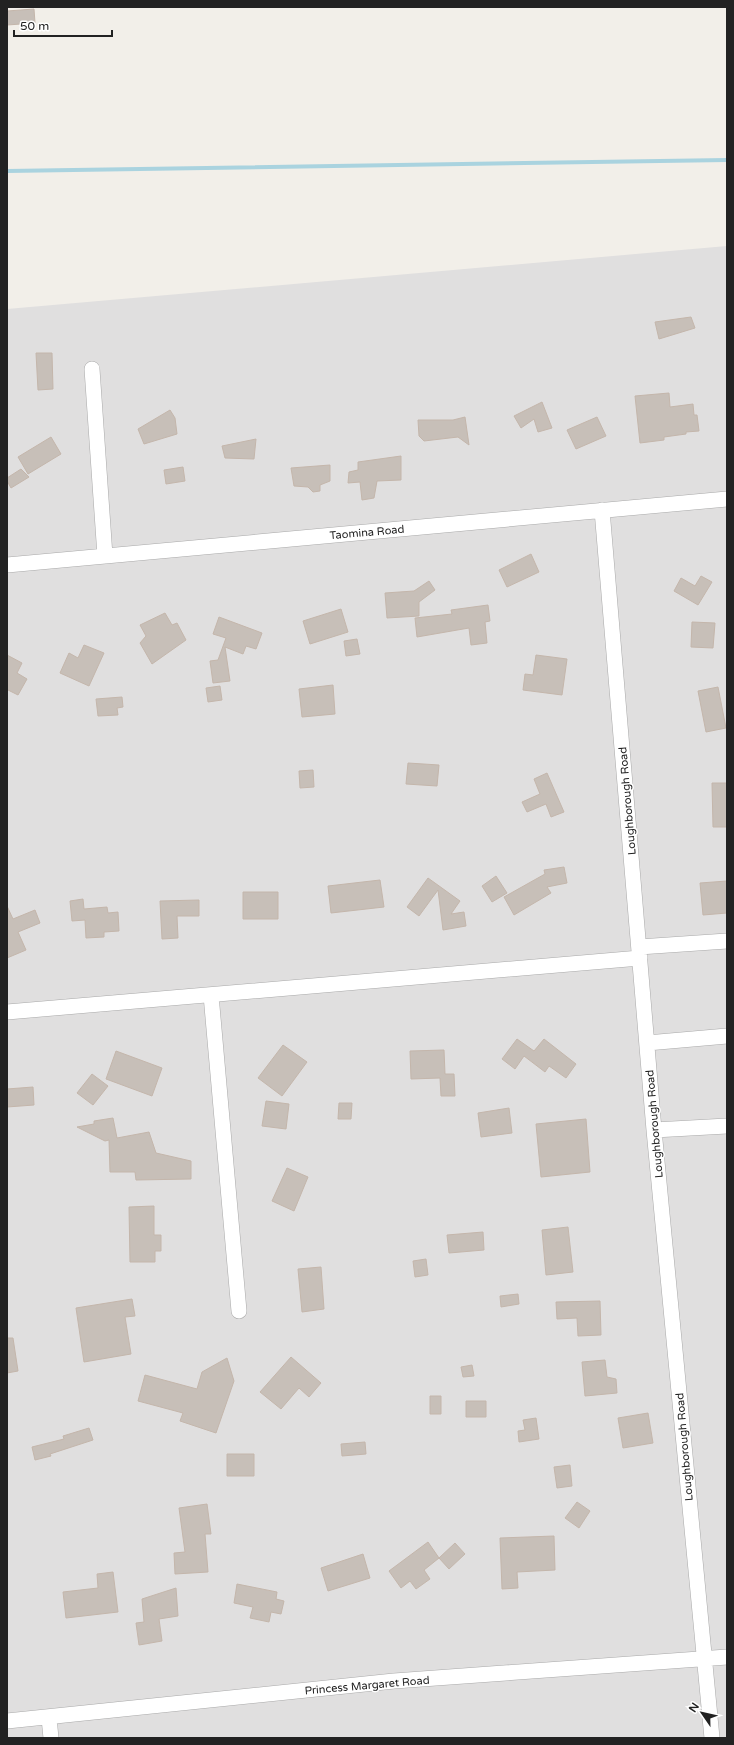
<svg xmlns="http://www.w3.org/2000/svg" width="734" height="1745" font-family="'Varela Round',sans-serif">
  <rect width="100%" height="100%" fill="#f2efe9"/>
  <path fill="#e0dfdf" d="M727 246V1738H7V309Z"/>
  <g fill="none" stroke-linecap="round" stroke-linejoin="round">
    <path stroke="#aad3df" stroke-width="4" d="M7 171 727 160"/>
  </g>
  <path fill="#c7bfb8" stroke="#c4b6ab" d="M34 9 35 23 7 25V11Z
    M691 317 695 328 659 339 655 322Z
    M36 353H52L53 389 38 390Z
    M669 393 670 407 693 404 694 415H697L699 431 686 432V434L664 437V440L640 443 635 396Z
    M542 402 552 428 538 432 534 419 521 428 514 416Z
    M170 410 175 418 177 434 144 444 138 429Z
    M465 417 469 445 458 437 424 441 419 436 418 420H453Z
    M597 417 606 436 576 449 567 430Z
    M51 437 61 454 28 474 18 457Z
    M256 439 254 459 225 458 222 446Z
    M401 456V480L377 481 374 498 362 500 360 482 348 483 349 472 358 470V462Z
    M330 465V481L320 485V491L313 492 308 487 294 486 291 468Z
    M183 467 185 481 166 484 164 470Z
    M21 469 29 477 11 488 7 481V478Z
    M531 554 539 572 507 587 499 570Z
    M701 576 712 582 698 605 674 591 681 578 695 586Z
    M429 581 435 590 419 602V616L387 618 385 593 414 591Z
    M488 605 490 621 485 622 487 643 471 645 469 628 417 637 415 618 452 614 451 610Z
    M341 609 348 632 310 644 303 621Z
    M165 613 172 625 177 623 186 640 152 664 140 643 146 636 140 625Z
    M219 617 262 633 256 649 246 646 243 654 225 647 230 681 213 683 210 661 218 660 226 638 213 634Z
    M692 622 715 623 713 648 691 647Z
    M357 639 360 654 346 656 344 641Z
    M84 645 104 653 89 686 60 673 69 653 78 658Z
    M7 655 22 663 17 673 27 679 18 695 8 690 7 691Z
    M536 655 567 659 562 695 523 690 525 674 533 675Z
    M333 685 335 714 302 717 299 689Z
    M220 686 222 700 208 702 206 688Z
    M718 687 726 728 706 732 698 691Z
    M122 697 123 707 117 708 118 715 98 716 96 699Z
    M408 763 439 765 437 786 406 784Z
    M313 770 314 787 300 788 299 771Z
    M547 773 564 812 551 817 546 804 527 812 522 802 540 794 534 779Z
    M712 783H727V827H713Z
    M564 867 567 883 547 887 551 893 514 915 504 897 545 874 544 870Z
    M496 876 507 893 492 902 482 886Z
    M428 878 460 901 451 914 464 912 466 926 443 930 438 890 419 916 407 907Z
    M380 880 384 907 331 913 328 886Z
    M727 881V913L703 915 700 883Z
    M243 892H278V919H243Z
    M83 899 84 909 107 907 108 913 118 912 119 931 104 932V937L86 938 85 920 72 921 70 901Z
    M199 900V916H177L178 938 162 939 160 901Z
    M7 906 13 919 35 910 40 923 18 932 26 950 7 958Z
    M517 1039 534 1051 544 1039 576 1064 566 1078 549 1066 545 1072 524 1056 515 1069 502 1059Z
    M283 1045 307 1062 282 1096 258 1078Z
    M444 1050 445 1074H454L455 1096H441L440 1078 411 1079 410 1051Z
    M116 1051 162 1068 152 1096 106 1079Z
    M92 1074 108 1086 93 1105 77 1093Z
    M33 1087 34 1105 7 1107V1089Z
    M266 1101 289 1104 286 1129 262 1126Z
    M339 1103H352L351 1119H338Z
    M509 1108 512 1133 481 1137 478 1113Z
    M113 1118 117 1138 149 1132 156 1153 191 1161V1179L136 1180 135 1172H110L109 1140 105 1141 77 1127 94 1124V1121Z
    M586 1119 590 1172 541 1177 536 1124Z
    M287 1168 308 1177 294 1211 272 1201Z
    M154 1206V1235H161V1251H155V1262H130L129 1207Z
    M568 1227 573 1272 546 1275 542 1230Z
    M483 1232 484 1250 449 1253 447 1235Z
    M426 1259 428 1275 415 1277 413 1261Z
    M321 1267 324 1309 302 1312 298 1269Z
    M518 1294 519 1304 501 1307 500 1296Z
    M132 1299 135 1316 125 1317 131 1354 84 1362 76 1308Z
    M600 1301 601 1335 578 1336 577 1318 557 1319 556 1302Z
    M7 1338H13L18 1371 7 1373Z
    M291 1357 321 1383 309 1397 299 1388 281 1409 260 1392Z
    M227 1358 234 1381 216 1433 180 1421 183 1413 138 1401 145 1375 197 1389 202 1372Z
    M605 1360 607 1377 616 1379 617 1393 585 1396 582 1362Z
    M472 1365 474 1376 463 1377 461 1367Z
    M430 1396H441V1414H430Z
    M466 1401H486V1417H466Z
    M648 1413 653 1443 623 1448 618 1418Z
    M536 1418 539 1439 519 1442 518 1431 525 1430 523 1420Z
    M89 1428 93 1440 50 1454 51 1456 35 1460 32 1447 64 1439 63 1436Z
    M365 1442 366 1454 342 1456 341 1444Z
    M227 1454H254V1476H227Z
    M570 1465 572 1486 557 1488 554 1467Z
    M577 1502 590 1511 579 1528 565 1518Z
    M207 1504 211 1534H205L208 1572 175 1574 174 1553 185 1552 179 1508Z
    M554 1536 555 1570 517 1572 518 1588 502 1589 500 1538Z
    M428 1542 439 1558 424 1570 430 1579 416 1589 410 1581 401 1588 389 1571Z
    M455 1543 465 1554 449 1569 439 1558Z
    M363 1554 370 1578 328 1591 321 1568Z
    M113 1572 118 1612 66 1618 63 1592 98 1588 97 1574Z
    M237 1584 277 1592 276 1599 284 1601 281 1614 271 1612 269 1622 250 1618 253 1607 234 1603Z
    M176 1588 178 1616 159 1619 162 1641 139 1645 136 1623 144 1622 142 1599Z"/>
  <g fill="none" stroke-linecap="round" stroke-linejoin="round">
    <g stroke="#a9a9a9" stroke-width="16">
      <path id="minor" d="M92 369 105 556
        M602 510 654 1130 712 1738
        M7 565 727 499
        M639 947 727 941
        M211 995 239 1311
        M7 1012 640 958
        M647 1043 727 1036
        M654 1130 727 1126
        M49 1718 51 1738
        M7 1721 394 1681 727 1657"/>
    </g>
    <use href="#minor" stroke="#fff" stroke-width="15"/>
  </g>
  <g text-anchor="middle" stroke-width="3" stroke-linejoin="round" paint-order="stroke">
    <g font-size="11" fill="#222" stroke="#fff">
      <text transform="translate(367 532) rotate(-5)" y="4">Taomina Road</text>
      <text transform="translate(627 801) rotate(-95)" y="4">Loughborough Road</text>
      <text transform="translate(654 1124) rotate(-95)" y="4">Loughborough Road</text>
      <text transform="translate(684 1447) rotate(-95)" y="4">Loughborough Road</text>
      <text transform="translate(367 1685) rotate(-5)" y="4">Princess Margaret Road</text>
    </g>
  </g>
  <rect width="734" height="1745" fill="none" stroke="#222222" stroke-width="16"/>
  <g transform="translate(702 1713) rotate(304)" stroke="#ffffff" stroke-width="3" paint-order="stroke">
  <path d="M0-3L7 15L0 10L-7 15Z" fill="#222222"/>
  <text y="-6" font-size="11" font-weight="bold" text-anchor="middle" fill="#222222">N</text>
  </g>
  <path d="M14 30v6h98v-6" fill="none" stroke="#222222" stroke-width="2"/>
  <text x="20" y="30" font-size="12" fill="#222222" stroke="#ffffff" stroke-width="3" paint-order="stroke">50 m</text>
</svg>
